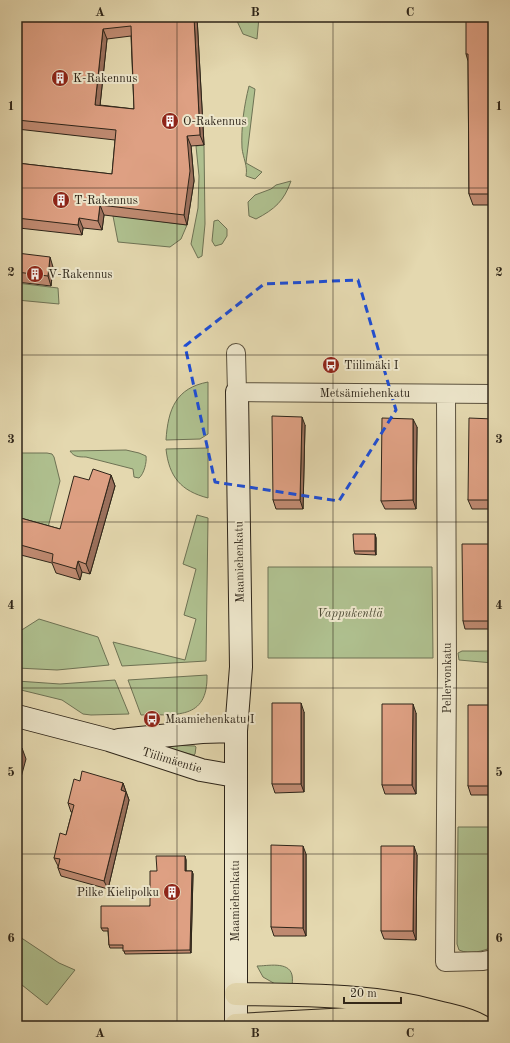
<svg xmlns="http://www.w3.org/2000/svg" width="510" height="1043" font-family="'Old Standard TT',serif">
  <rect width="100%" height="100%" fill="#e4d8af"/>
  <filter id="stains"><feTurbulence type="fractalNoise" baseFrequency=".005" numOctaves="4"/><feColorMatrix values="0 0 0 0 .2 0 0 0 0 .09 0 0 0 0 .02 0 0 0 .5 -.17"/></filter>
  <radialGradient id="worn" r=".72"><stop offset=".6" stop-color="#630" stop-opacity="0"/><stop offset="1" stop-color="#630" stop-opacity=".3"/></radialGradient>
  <path fill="#afc08f" stroke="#6e7254" d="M237 17H259L257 39 243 34 237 21Z
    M249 86 255 89 246 163 262 172 255 179 246 176C248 166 243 158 242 148 241 127 244 106 249 86Z
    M204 145 205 224 202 256 198 258 191 244 198 208 199 176 196 146Z
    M291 181C284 201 275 209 256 219L249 216 248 202 255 195 271 189 276 185Z
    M113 216H120L187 225 181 239 170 247 118 242Z
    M218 220 227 229V236L222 244 215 246 212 241 214 221Z
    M17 283 58 288 59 304 17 300Z
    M208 382V434L200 439 166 440C168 409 176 388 208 382Z
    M208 448V498C181 491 169 477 166 449Z
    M126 450 139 453 146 456C147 462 144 474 139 478L134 477 133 469 86 457C79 457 74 457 70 451Z
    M17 453H47L52 454 54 457 60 481 46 535 17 527Z
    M197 515 208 518 206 661 122 666 113 642 185 660 196 619 184 615 196 569 183 564Z
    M268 567H432L433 658H268Z
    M39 619 98 637 109 665 57 670 17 668V633Z
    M462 651H493V663L459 660 458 653Z
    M207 675C208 721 175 714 141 715L128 680Z
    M115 680 129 714 91 715 83 714 62 700 17 689V681L60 684Z
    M166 745 195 746 196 747 195 754 194 755 166 748Z
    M458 827H493V947C483 951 470 955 459 950L457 944Z
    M17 935 59 963 75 970 47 1005 17 981Z
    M257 966C267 966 289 961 292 975 293 979 292 984 292 988L277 985 263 977Z"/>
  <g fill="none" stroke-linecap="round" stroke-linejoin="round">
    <g stroke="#5c523e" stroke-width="20">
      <path id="street" d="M236 353 237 392 493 394
        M446 394 447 668 445 962 483 961 493 959"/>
    </g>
    <g stroke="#2e2519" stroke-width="24">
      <path id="secondary" d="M17 716 109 740 201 770 235 776
        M119 740 202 732 236 731
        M236 1026V731L241 667 237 392"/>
    </g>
    <g stroke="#2e2519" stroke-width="24">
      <path id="highway" d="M236 994C304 995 372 994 438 1012 453 1016 467 1018 481 1026
        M236 1025 350 1019 411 1023 418 1026"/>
    </g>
    <use href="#street" stroke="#ede6cb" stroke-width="18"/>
    <use href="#secondary" stroke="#ede6cb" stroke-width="22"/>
    <use href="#highway" stroke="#e4d8af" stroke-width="22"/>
  </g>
  <path fill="#bf8a71" stroke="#2e2519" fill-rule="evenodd" d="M17 17H197L204 145 191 146 194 181 187 225 104 215 102 230 83 228 82 235 19 228 17 241V163L112 174 115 140 17 129ZM131 36 134 109 100 105 107 39Z
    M493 17V205H473L469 194 468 61 466 54Z
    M17 253 53 267 51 286 17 282Z
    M493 419V509H472L468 500Z
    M305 425 303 509H276L273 500Z
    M417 427 416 509H385L381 501Z
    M111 475 115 486 90 574 82 572 80 580 56 573 52 563 17 554V517L60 529 89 480Z
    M375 534 376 538V555L355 554 354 551Z
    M493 544V629H465L463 621Z
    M493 705V795H471L468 786Z
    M304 712V792L275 793 272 784Z
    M416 713V794H385L382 785Z
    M80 781 123 783 129 800 108 889 61 876 58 868V866L54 858 66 835 72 812H71L68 803Z
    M306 854V936H274L271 927Z
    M417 855 416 940 384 939 381 931Z
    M185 856 186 860V871H192L193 874 191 953 125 954 123 948H110L109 945 108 931H103L101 928 150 906 157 871Z"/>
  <path fill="#9b705c" stroke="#2e2519" d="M194 17H197L204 145 200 135Z
    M103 29 107 39 99 115 95 105Z
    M187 136 191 146 194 181 187 225 184 215Z
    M100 205 104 215 102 230 98 221Z
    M79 218 83 228 82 235 78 225Z
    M17 223 19 228 17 241Z
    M50 257 53 267 51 286 48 276Z
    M302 417 305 425 303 509 300 500Z
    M413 419 417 427 416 509 413 500Z
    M111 475 115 486 90 574 86 564Z
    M375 534 376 538V555L375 551Z
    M78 561 82 572 80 580 76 569Z
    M301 703 304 712V792L301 784Z
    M413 704 416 713V794L412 785Z
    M22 748 26 759 17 792V767Z
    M123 783 126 792 121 790Z
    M126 792 129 800 108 889 104 881Z
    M303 846 306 854V936L303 928Z
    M414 846 417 855 416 940 413 931Z
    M185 856 186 860V874L185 871Z
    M192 871 193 874 191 953 190 950Z"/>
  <path fill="#dea083" stroke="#2e2519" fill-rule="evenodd" d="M17 17H194L200 135 187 136 190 171 184 215 100 205 98 221 79 218 78 225 17 218V163L112 174 116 130 17 120ZM131 26 134 109 95 105 103 29Z
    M466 17H493V194H469L468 54H466Z
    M17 253 50 257 48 276 17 272Z
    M272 416 302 417 300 500H273Z
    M382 418 413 419V500L381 501Z
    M469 418 493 419V500H468Z
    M93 469 111 475 86 564 78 561 76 569 52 562 53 554 17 544V517L60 529 74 476 89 480Z
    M353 534H375V551H354Z
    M462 544H493V621H463Z
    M272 703H301V784H272Z
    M382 704H413L412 785H382Z
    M468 705H493V786H468Z
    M17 746 22 748 17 767Z
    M82 771 123 783 121 790 126 792 104 881 58 868 60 859 54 858 60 833 66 835 74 805 68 803 74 779 80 781Z
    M271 845 303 846V928L271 927Z
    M381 846H414L413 931H381Z
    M156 856H185V871H192L190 950 123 951V945H109L108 928H101V906H150V871H157Z"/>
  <path fill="none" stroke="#1d4ed8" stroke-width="3" stroke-dasharray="8 5" stroke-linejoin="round" d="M358 280 396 410 339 501 215 482 185 346 264 284Z"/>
  <path fill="none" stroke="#2e2519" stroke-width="1" stroke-opacity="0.55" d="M177 17V1026M333 17V1026M17 188H493M17 355H493M17 522H493M17 688H493M17 854H493"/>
  <defs>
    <g id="building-disc" transform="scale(0.9)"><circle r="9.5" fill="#8f2418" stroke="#ede6cb"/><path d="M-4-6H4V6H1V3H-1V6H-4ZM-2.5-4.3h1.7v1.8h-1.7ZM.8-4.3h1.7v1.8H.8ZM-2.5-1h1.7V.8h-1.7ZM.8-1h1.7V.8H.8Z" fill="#fff"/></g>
    <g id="bus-disc" transform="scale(0.9)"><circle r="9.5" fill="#8f2418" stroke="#ede6cb"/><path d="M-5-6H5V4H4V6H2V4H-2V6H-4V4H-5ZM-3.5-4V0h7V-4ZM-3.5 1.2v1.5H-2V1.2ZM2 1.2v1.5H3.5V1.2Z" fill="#fff"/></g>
  </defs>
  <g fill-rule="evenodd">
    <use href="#building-disc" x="60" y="78"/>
    <use href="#building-disc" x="170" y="121"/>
    <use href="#building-disc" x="61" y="200"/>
    <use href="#building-disc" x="35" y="274"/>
    <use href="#bus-disc" x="331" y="365"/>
    <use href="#bus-disc" x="152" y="719"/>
    <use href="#building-disc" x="172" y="892"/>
  </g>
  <g text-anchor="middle" stroke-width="4" stroke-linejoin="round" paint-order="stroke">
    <g font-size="12" fill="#2e2519" stroke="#ede6cb" text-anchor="start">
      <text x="73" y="82">K-Rakennus</text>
      <text x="183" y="125">O-Rakennus</text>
      <text x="74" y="204">T-Rakennus</text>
      <text x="48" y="278">V-Rakennus</text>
      <text x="344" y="369">Tiilimäki I</text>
      <text x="165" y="723">Maamiehenkatu I</text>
      <text x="159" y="896" text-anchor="end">Pilke Kielipolku</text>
    </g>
    <g font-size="12" fill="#2e2519" stroke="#ede6cb">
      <text x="365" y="397">Metsämiehenkatu</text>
      <text transform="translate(239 562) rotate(-91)" y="4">Maamiehenkatu</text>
      <text transform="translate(447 678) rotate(-90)" y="4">Pellervonkatu</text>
      <text transform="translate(172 760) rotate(17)" y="4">Tiilimäentie</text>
      <text transform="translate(235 901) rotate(-90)" y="4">Maamiehenkatu</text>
    </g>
    <g font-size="12" font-style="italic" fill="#4e4c36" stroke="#ede6cb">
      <text x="350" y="617">Vappukenttä</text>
    </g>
  </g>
  <rect width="510" height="1043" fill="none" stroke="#e4d8af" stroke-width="44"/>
  <path d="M344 997v6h57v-6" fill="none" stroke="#2e2519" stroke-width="2"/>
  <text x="350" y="997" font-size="12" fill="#2e2519" stroke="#ede6cb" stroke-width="3" paint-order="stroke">20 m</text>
  <rect x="22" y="22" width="466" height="999" fill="none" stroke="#2e2519" stroke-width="1.5"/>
  <g font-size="13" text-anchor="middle" font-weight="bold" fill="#2e2519">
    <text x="100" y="16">A</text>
    <text x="255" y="16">B</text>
    <text x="410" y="16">C</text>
    <text x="11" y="110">1</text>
    <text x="499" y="110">1</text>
    <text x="11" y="276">2</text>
    <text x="499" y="276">2</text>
    <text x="11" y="443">3</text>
    <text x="499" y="443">3</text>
    <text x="11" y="609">4</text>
    <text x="499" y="609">4</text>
    <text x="11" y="776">5</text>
    <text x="499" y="776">5</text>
    <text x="11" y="942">6</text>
    <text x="499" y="942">6</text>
    <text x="100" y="1037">A</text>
    <text x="255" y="1037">B</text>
    <text x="410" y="1037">C</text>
  </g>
  <rect width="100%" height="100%" filter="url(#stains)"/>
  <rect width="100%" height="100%" fill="url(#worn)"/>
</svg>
